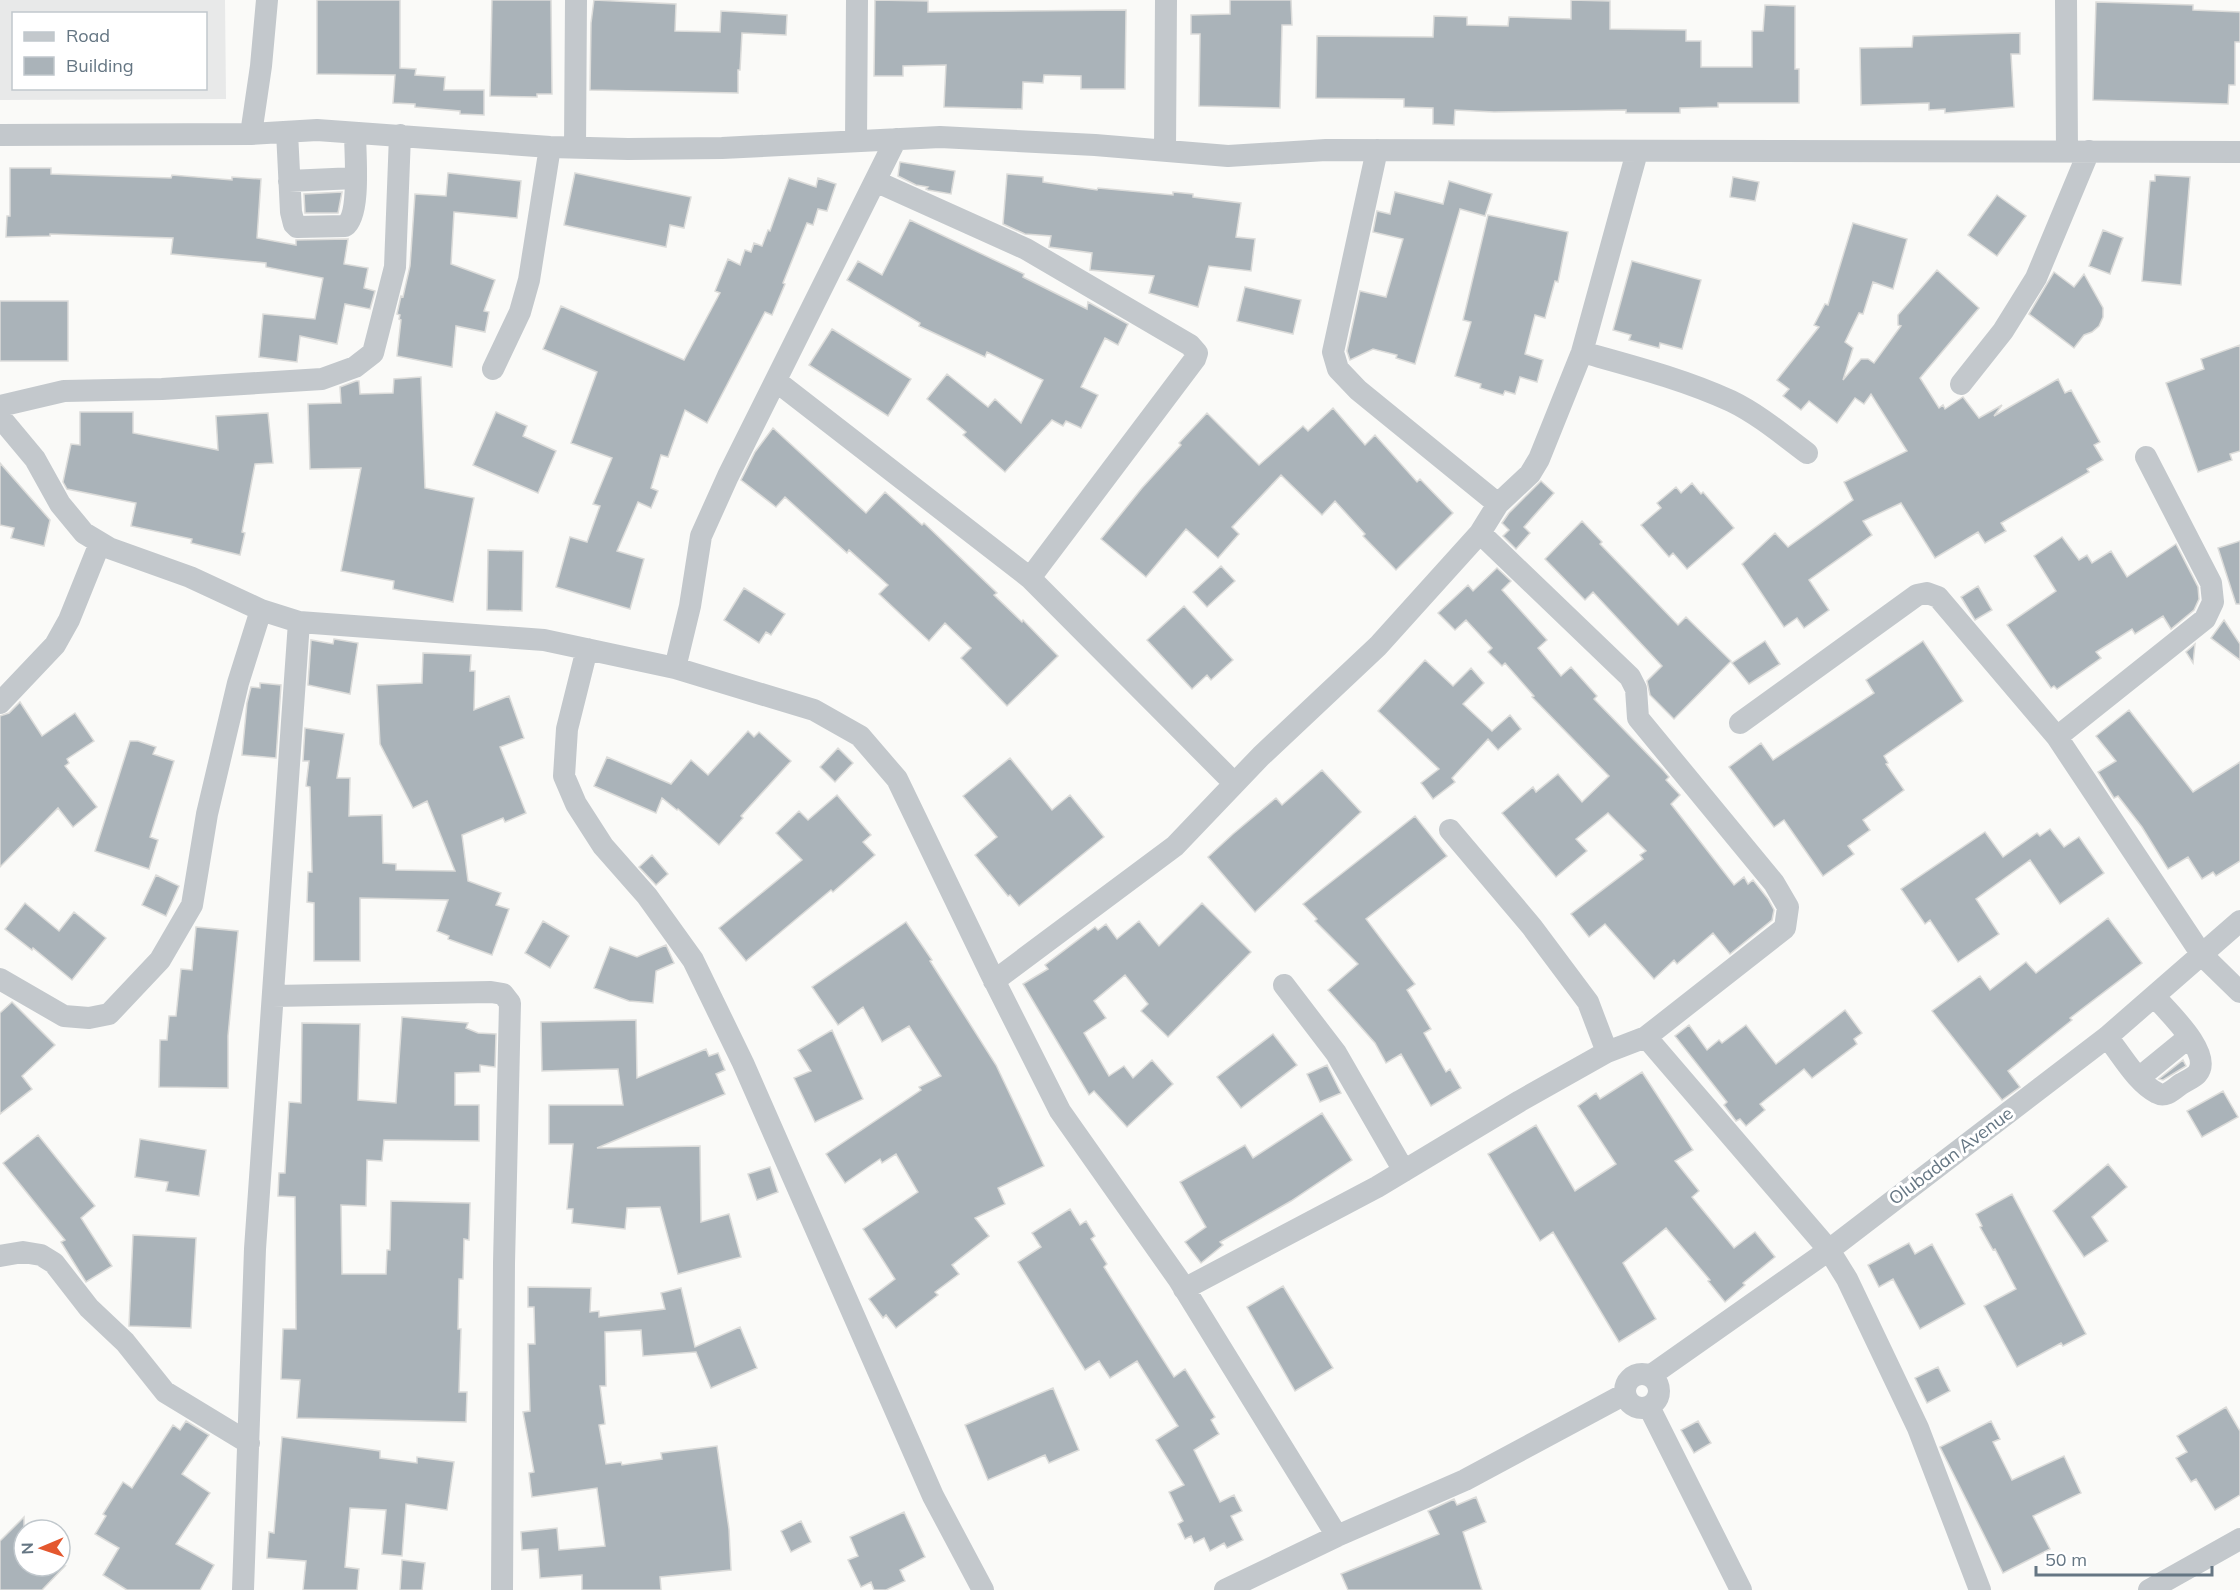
<svg xmlns="http://www.w3.org/2000/svg" width="2240" height="1590" font-family="Mulish,sans-serif">
  <rect width="100%" height="100%" fill="#fafaf8"/>
  <path fill="#e8e9e9" fill-rule="evenodd" d="M0 0H225L226 99 0 100ZM14 14H206V88H14Z"/>
  <path fill="#aab3b9" stroke="#dcdcda" stroke-width="1.5" d="M317 0H400V68L416 69 415 75 445 77 444 90H484V115L460 114V111L415 107V104L393 103 395 75 317 74Z
    M492 0H551L552 94H537V97L490 96Z
    M594 0 676 4 675 31 720 32 721 11 787 15 786 35 742 33 740 70H738V93L590 90 591 23Z
    M875 0 928 1V12L1126 10 1125 89H1081V76L1044 75 1043 83 1023 82 1022 109 944 107 946 65 903 66V76H874Z
    M1230 0H1291L1292 25H1282L1280 108 1199 106 1200 34H1191V15L1230 14Z
    M1571 0 1610 1V29L1686 30V41H1701V67H1752V31H1763L1765 5 1795 6V69H1799V103H1718V107L1680 108V113H1626V110L1494 112 1455 110 1454 125 1433 124V108L1404 107V99L1316 98 1317 36 1433 37 1434 16 1467 17V25L1508 26 1509 17 1571 19Z
    M2096 2 2193 5V10L2240 12V42H2235V85H2229L2228 104 2093 100Z
    M2020 33V54H2011L2014 107 1945 113V109L1929 110V103L1861 105 1860 48 1912 47 1913 36Z
    M900 162 955 171 951 194 928 190 926 189 928 187 916 185 898 176Z
    M10 168H51V174L171 178 172 175 232 180V177L261 179 257 238 296 245V240L348 239 344 264 368 268 364 288 375 291 370 309 345 304 337 344 300 336 297 362 259 357 263 314 315 319 323 278 266 267V263L171 254 173 238 50 234V236L6 237 7 216H10Z
    M448 173 521 181 517 218 454 212 451 264 495 280 484 311 489 312 485 332 456 326 452 367 397 356 401 320 399 319 400 315 397 314 401 296 403 297 410 266 415 194 446 196Z
    M575 173 691 197 684 228 670 225 666 247 564 225Z
    M1007 174 1043 177V182L1097 190 1098 188 1173 195V192L1193 194V197L1241 203 1236 237 1255 239 1251 271 1209 266 1198 307 1149 293 1154 276 1090 270 1092 253 1049 247 1051 236 1025 234 1003 224Z
    M2155 175 2190 177 2181 285 2142 281 2150 181H2155Z
    M1733 177 1759 182 1755 201 1730 197Z
    M789 178 816 187 818 178 836 184 827 211 818 209 813 225 807 223 783 283 785 284 772 315 765 312 707 423 685 410 668 457 661 455 651 488 658 491 651 508 638 502 617 551 644 559 630 609 556 587 570 537 587 542 600 506 593 504 612 458 571 443 597 372 543 349 561 306 684 360 720 293 715 291 728 259 740 265 745 250 751 252 754 243 762 246 768 230 770 231Z
    M1449 181 1492 194 1485 216 1460 209 1415 364 1396 358 1397 355 1373 349 1350 360 1347 351 1360 291 1386 297 1403 239 1373 232 1377 211 1390 214 1395 192 1443 204Z
    M342 192 338 213H305L304 194Z
    M1997 195 2026 216 1997 256 1968 235Z
    M1488 215 1568 232 1558 282 1555 281 1545 318 1535 315 1525 354 1543 360 1537 382 1520 377 1515 394 1505 391 1503 395 1480 388 1481 384 1455 376 1471 322 1463 320Z
    M910 220 1024 274 1023 277 1087 309 1088 302 1128 324 1118 345 1105 338 1081 387 1098 395 1081 428 1066 421 1063 426 1052 420 1005 472 963 435 966 432 927 399 947 374 988 407 995 399 1021 423 1043 380 987 352 985 357 919 326 920 323 847 280 858 261 882 275Z
    M1853 223 1907 239 1893 289 1873 282 1863 314 1859 313 1845 342 1853 348 1843 380 1861 359H1868L1874 363 1901 326 1898 325V315L1937 270 1979 308 1920 378 1939 408 1943 405 1945 409 1963 397 1979 418 2002 405 1994 416 2058 379 2065 393 2071 390 2100 442 2094 445 2103 460 2087 469 2089 472 2001 523 2006 531 1985 543 1978 532 1935 558 1901 503 1863 521 1872 535 1809 580 1829 610 1804 628 1797 618 1784 627 1742 564 1775 533 1788 547 1853 500 1844 482 1907 451 1871 394 1864 404 1855 398 1837 423 1809 401 1801 410 1783 396 1789 389 1777 380 1819 327 1814 325 1825 304 1828 305Z
    M2103 230 2123 238 2110 274 2089 266Z
    M1632 261 1701 280 1682 349 1660 343 1659 348 1629 340 1631 335 1613 330Z
    M2054 272 2074 287 2084 274 2103 308V317L2099 326 2092 332 2084 335 2074 348 2029 314Z
    M1245 287 1301 300 1293 334 1237 321Z
    M0 301H68V361H0Z
    M832 329 911 379 888 416 809 365Z
    M2240 345V451L2230 454 2232 460 2198 472 2166 383 2204 369 2201 359Z
    M421 377 425 488 474 498 453 602 393 589 394 581 341 571 361 468 310 469 308 404 341 403 340 387 356 381H359L360 394 393 393 394 379Z
    M1333 408 1365 445 1375 435 1417 482 1420 479 1453 513 1396 570 1363 536 1365 534 1335 501 1322 515 1281 475 1232 527 1239 534 1218 558 1186 529 1146 577 1101 539 1142 488 1181 445 1179 443 1207 413 1259 465 1303 426 1308 431Z
    M80 412H133V433L218 450 216 416 268 413 273 463 255 464 242 532 245 533 240 555 191 543 192 539 131 526 136 503 67 489 63 482 71 444 80 445Z
    M496 412 527 426 523 436 556 451 538 493 473 465Z
    M773 428 866 513 885 492 922 525 924 523 997 593 994 595 1022 622 1023 620 1058 656 1007 706 961 658 971 648 945 623 929 641 879 594 888 585 849 550 847 553 785 497 776 507 741 480 755 452Z
    M0 463 50 520 44 546 11 538 14 528 0 525Z
    M1541 481 1554 493 1524 527 1530 533 1516 549 1503 536 1509 530 1502 523 1509 513Z
    M1692 483 1701 494 1703 492 1734 528 1687 569 1673 553 1669 557 1641 525 1661 508 1657 503 1676 487 1681 493Z
    M1582 521 1602 542 1600 544 1678 625 1686 617 1731 661 1674 719 1650 695 1647 681 1662 666 1593 592 1585 600 1545 559Z
    M2062 537 2079 560 2087 555 2092 563 2111 551 2127 577 2176 544 2198 587 2199 599 2194 610 2171 629 2163 616 2135 634 2132 629 2096 652 2101 658 2057 689 2054 686 2051 688 2007 625 2056 591 2034 556Z
    M2240 541V604H2236L2218 548Z
    M488 550 523 551 522 611 487 610Z
    M1221 566 1235 581 1207 607 1193 592Z
    M1497 568 1511 581 1502 590 1547 640 1538 648 1561 676 1571 667 1597 696 1594 699 1663 770 1669 777 1666 780 1680 795 1671 804 1734 885 1744 877 1748 884 1753 880 1768 899 1774 910 1772 920 1730 954 1713 933 1677 964 1674 960 1654 979 1605 924 1589 937 1571 914 1643 859 1640 855 1646 851 1608 813 1576 839 1587 851 1556 877 1502 813 1533 787 1536 792 1558 774 1582 802 1609 776 1532 697 1534 696 1505 663 1502 666 1488 652 1492 648 1466 620 1455 630 1438 613 1468 585 1473 591Z
    M1978 586 1992 610 1975 620 1961 597Z
    M744 588 785 614 771 635 766 632 759 643 724 620Z
    M1184 606 1233 660 1211 680 1207 675 1192 689 1147 640Z
    M2224 620 2240 644V660L2211 638Z
    M334 639 358 643 350 694 308 685 311 640 333 644Z
    M1765 641 1780 664 1749 684 1732 663Z
    M1923 641 1963 701 1884 756 1888 763 1886 764 1904 790 1863 820 1870 830 1848 846 1854 854 1823 876 1784 820 1774 827 1729 767 1761 743 1773 760 1874 693 1866 680Z
    M2195 644 2193 663 2186 652Z
    M423 653 471 655 470 671H475L474 710 509 696 524 738 500 747 526 813 505 822 503 818 462 835 468 881 501 893 496 905 509 909 492 955 448 939 449 936 437 931 448 900 360 898V961H314V903L307 902 308 872H312L310 787 306 786 309 761H303L305 728 344 734 337 778H350L349 816 382 815 383 863 396 864V870L455 871 427 801 413 808 380 744 377 685 422 683Z
    M1425 660 1453 686 1471 668 1484 683 1463 704 1492 731 1510 715 1521 729 1498 750 1488 739 1452 778 1455 782 1433 799 1421 783 1439 769 1378 711Z
    M260 683 281 685 276 758 242 755 247 703 251 687 260 688Z
    M20 702 42 736 75 713 94 741 67 759 69 763 65 766 97 807 73 827 58 808 0 867V716L9 713Z
    M2129 710 2193 792 2240 762V861L2216 876 2213 872 2202 879 2188 857 2168 869 2142 827 2118 796 2114 798 2098 772 2116 761 2096 736Z
    M748 731 754 737 759 732 791 761 741 816 743 818 719 845 678 809 677 810 662 798 656 813 594 786 607 757 671 784 691 760 708 775Z
    M130 741H138L156 747 153 754 174 761 150 837 158 840 149 869 95 851Z
    M838 748 853 763 835 782 820 767Z
    M1010 758 1052 810 1070 795 1104 837 1019 906 1010 895 1008 896 975 855 997 837 963 796Z
    M1322 770 1361 812 1255 912 1208 857 1233 834 1276 798 1282 805Z
    M837 795 871 835 863 842 875 855 833 892 831 890 746 961 719 928 802 860 776 833 799 811 808 820Z
    M1415 816 1447 856 1366 919 1415 984 1407 990 1431 1029 1424 1033 1446 1072 1450 1069 1461 1088 1431 1106 1401 1054 1386 1063 1375 1043 1328 990 1358 964 1315 921 1317 919 1303 904Z
    M2050 829 2064 847 2079 837 2104 873 2060 904 2030 860 1976 899 1999 934 1958 962 1930 920 1925 924 1901 889 1985 832 2003 857 2037 833 2040 836Z
    M652 855 668 874 656 885 639 867Z
    M156 875 179 886 166 916 142 905Z
    M25 903 59 931 74 912 106 938 72 980 33 948 32 950 5 929Z
    M1202 903 1251 952 1168 1037 1141 1011 1148 1004 1125 975 1094 1001 1106 1018 1084 1033 1109 1076 1124 1066 1133 1078 1152 1060 1173 1084 1127 1127 1094 1091 1089 1095 1023 984 1048 969 1045 965 1095 927 1098 930 1106 924 1117 939 1139 921 1159 946Z
    M2108 918 2142 963 2070 1018 2072 1020 2008 1071 2020 1087 2002 1100 1932 1011 1980 976 1990 990 2026 962 2036 973Z
    M543 921 569 936 550 968 525 953Z
    M906 922 932 960 930 961 996 1065 1044 1166 998 1188 1005 1204 975 1218 989 1236 952 1265 959 1274 935 1292 938 1295 896 1328 886 1315 883 1318 869 1299 895 1279 863 1229 918 1192 896 1154 882 1163 880 1159 845 1183 826 1154 921 1090 919 1087 941 1076 909 1026 882 1042 863 1007 838 1025 812 987Z
    M196 927 238 931 228 1036V1088L159 1087 160 1040H167L169 1016H176L181 969 192 970Z
    M666 945 674 963 656 971 653 1003 629 1001 594 988 610 947 637 957Z
    M12 1002 55 1045 22 1076 32 1089 0 1114V1013Z
    M1845 1010 1862 1033 1854 1039 1857 1044 1812 1078 1804 1069 1760 1104 1765 1110 1746 1126 1740 1119 1736 1121 1724 1105 1727 1102 1675 1036 1689 1025 1707 1050 1719 1040 1722 1043 1746 1025 1776 1064Z
    M402 1017 468 1023 466 1028 478 1033 496 1034 495 1067 480 1065V1072L455 1073V1105H479V1141L384 1140 382 1161 367 1160 366 1206 341 1205 342 1274H386L387 1250H390L391 1201 470 1203 469 1240 464 1239 463 1279H459L458 1329H461L459 1392H467L466 1422 297 1418 300 1380 281 1379 283 1329H296L295 1197 278 1196 279 1173H285L289 1102 301 1103 302 1023 360 1024 358 1100 396 1103Z
    M636 1020 637 1078 706 1049 709 1056 718 1053 725 1070 716 1074 725 1094 597 1148 700 1146 701 1222 729 1214 741 1257 678 1274 660 1207 627 1208 625 1229 572 1223 573 1209H567L573 1144H549V1105H623L618 1069 542 1071 541 1022Z
    M832 1030 863 1099 815 1122 794 1078 811 1071 798 1050Z
    M1273 1034 1297 1065 1241 1108 1217 1077Z
    M2183 1060 2186 1066 2163 1080 2159 1079Z
    M1327 1065 1341 1093 1320 1102 1307 1074Z
    M1642 1072 1693 1150 1675 1161 1699 1191 1692 1197 1734 1248 1755 1232 1775 1257 1743 1283 1745 1285 1725 1302 1708 1281 1710 1280 1666 1228 1623 1263 1656 1319 1619 1342 1553 1232 1540 1241 1488 1154 1536 1125 1575 1191 1616 1164 1578 1106 1596 1093 1600 1099Z
    M2223 1091 2238 1117 2202 1137 2187 1111Z
    M1322 1113 1352 1160 1291 1201 1220 1242 1223 1245 1201 1263 1185 1242 1206 1227 1180 1182 1245 1145 1253 1158Z
    M38 1135 95 1206 81 1218 112 1266 86 1282 61 1242 65 1240 3 1163Z
    M140 1139 206 1150 199 1196 166 1191 168 1182 135 1177Z
    M2108 1164 2127 1187 2092 1217 2108 1241 2084 1257 2053 1211Z
    M770 1167 778 1192 757 1200 748 1174Z
    M2012 1194 2086 1334 2063 1346 2061 1343 2017 1367 1984 1306 2016 1289 1995 1249 1993 1250 1980 1227 1982 1226 1976 1214Z
    M1070 1209 1080 1225 1086 1221 1095 1236 1091 1239 1107 1264 1104 1267 1174 1377 1185 1369 1215 1417 1211 1420 1219 1434 1194 1450 1220 1502 1234 1495 1242 1511 1231 1516 1243 1540 1227 1548 1224 1543 1210 1551 1204 1538 1194 1543 1191 1536 1185 1539 1178 1524 1183 1521 1169 1492 1184 1485 1156 1440 1178 1426 1137 1361 1110 1378 1099 1361 1085 1370 1018 1262 1041 1247 1032 1233Z
    M133 1235 196 1238 191 1328 129 1326Z
    M1909 1243 1915 1254 1932 1244 1965 1304 1920 1329 1893 1279 1879 1287 1868 1265Z
    M1283 1286 1333 1368 1295 1391 1247 1307Z
    M528 1287 591 1288 590 1312 599 1311V1317L665 1309 661 1293 681 1288 695 1347 740 1327 757 1368 711 1388 696 1352 643 1356 641 1330 605 1332 606 1386H600L605 1424 599 1425 606 1464 621 1462 622 1465 662 1459 661 1453 717 1446 729 1529 731 1570 660 1577 661 1590H582V1575L540 1578 538 1549 522 1550 521 1532 557 1528 559 1550 605 1546 597 1488 532 1497 529 1473 534 1472 523 1412 530 1411 528 1344H535L534 1307H528Z
    M1938 1367 1950 1391 1927 1403 1915 1378Z
    M1053 1388 1079 1450 1049 1463 1045 1455 988 1480 965 1425Z
    M2226 1407 2240 1431V1495L2215 1510 2196 1479 2191 1482 2176 1458 2187 1452 2177 1436Z
    M186 1421 209 1435 182 1474 210 1493 176 1544 214 1565 200 1590H127L103 1575 119 1548 95 1534 106 1516 103 1514 123 1482 132 1488 173 1425 180 1430Z
    M1698 1421 1711 1443 1694 1453 1681 1430Z
    M1991 1421 2000 1439 1993 1442 2012 1480 2064 1456 2081 1493 2033 1516 2050 1549 2003 1573 1940 1447Z
    M282 1437 380 1451V1458L417 1463V1457L454 1462 447 1510 406 1504 402 1556 382 1554 386 1510 350 1508 345 1567 359 1569 357 1590H303L306 1561 267 1558 269 1532 274 1533Z
    M1476 1497 1486 1522 1463 1532 1482 1590H1348L1341 1574 1439 1534 1428 1511 1454 1499 1457 1505Z
    M904 1512 925 1557 900 1570 905 1581 886 1590H874L871 1582 861 1587 848 1560 858 1556 850 1537Z
    M24 1517V1566H65L42 1590H0V1541Z
    M801 1521 811 1542 791 1552 781 1531Z
    M402 1560 425 1563 422 1590H400Z"/>
  <g fill="none" stroke-linecap="round" stroke-linejoin="round">
    <path stroke="#c3c8cc" stroke-width="22" d="M2066 0 2067 151
      M287 132 291 212 294 224 297 227 345 226C361 215 355 153 355 133
      M251 134 261 66 267 0
      M0 135 251 134 317 130 550 147 628 149 722 148 940 137 1095 145 1228 156 1326 150 2240 152
      M856 141 857 0
      M575 147 576 0
      M1165 150 1166 0
      M1377 150 1333 352 1338 369 1358 390 1498 504
      M289 181 355 178
      M875 181 1026 249 1190 345 1197 353 1195 359 1030 578
      M1582 352C1632 366 1683 379 1731 401 1758 414 1783 435 1807 453
      M493 369 520 312 529 280 550 147
      M776 381 1030 578 1234 783
      M1961 384 2003 331 2036 278 2089 151
      M0 406 64 391 162 389 322 379 355 367 373 353 395 267 400 135
      M0 421 5 423 35 459 60 504 84 533 109 548 190 577 261 610 299 622 544 640 675 668 814 710 860 736 897 779 991 974 1060 1111 1179 1280 1337 1536
      M587 649 567 729 564 776 576 804 603 846 647 896 693 960 743 1063 933 1496 983 1590
      M675 668 690 606 701 536 728 476 896 139
      M0 703 55 645 69 620 100 543
      M1740 723 1917 595 1927 593 1938 597 2057 737 2202 955 2240 992
      M2057 737 2205 619 2213 602 2211 583 2146 457
      M1450 830 1532 927 1588 1002 1607 1052
      M0 979 64 1016 89 1018 109 1014 160 960 192 905 207 814 238 683 261 610
      M994 981 1175 846 1261 756 1378 646 1480 533 1498 504 1530 474 1539 459 1582 352 1637 152
      M1284 985 1336 1053 1404 1171
      M273 996 491 992 503 994 510 1003 504 1263 502 1590
      M1646 1037 1829 1250 1847 1279 1918 1428 1980 1590
      M2107 1037C2122 1055 2136 1082 2157 1093 2166 1098 2174 1089 2181 1084 2186 1081 2193 1078 2197 1074 2214 1054 2167 1011 2155 997
      M2140 1077 2189 1037
      M0 1256 23 1252 41 1255 54 1263 89 1308 125 1342 165 1392 249 1443
      M1184 1289 1377 1187 1520 1101 1607 1052 1646 1037 1785 928 1788 907 1774 883 1638 718 1636 689 1630 677 1480 533
      M1625 1391a17 17 0 1 1 34 0a17 17 0 1 1-34 0Z
      M1650 1376 1829 1250 2107 1037 2240 921
      M1649 1407 1741 1590
      M243 1590 255 1249 299 622
      M1225 1590 1337 1536 1465 1480 1625 1394
      M2149 1590 2240 1539"/>
  </g>
  <g text-anchor="middle" stroke-width="6" stroke-linejoin="round" paint-order="stroke">
    <g font-size="18" fill="#657683" stroke="#fff">
      <text transform="translate(1951 1156) rotate(-37)" y="6">Olubadan Avenue</text>
    </g>
  </g>
  <rect x="12" y="12" width="195" height="78" fill="#ffffff" stroke="#c1c8cd" stroke-width="1.5"/>
  <rect x="24" y="32" width="30" height="9" fill="#c3c8cc" stroke="#c1c8cd" stroke-width="1.5"/>
  <text x="66" y="42" font-size="18" fill="#657683">Road</text>
  <rect x="24" y="57" width="30" height="18" fill="#aab3b9" stroke="#c1c8cd" stroke-width="1.5"/>
  <text x="66" y="72" font-size="18" fill="#657683">Building</text>
  <g transform="translate(42 1548) rotate(268)"><circle r="28" fill="#ffffff" stroke="#c1c8cd" stroke-width="1.5"/>
  <path d="M0-4.5L10 22L0 15L-10 22Z" fill="#e4572e"/>
  <text y="-9" font-size="16" font-weight="bold" text-anchor="middle" fill="#657683">N</text>
  </g>
  <path d="M2036 1566v9h176v-9" fill="none" stroke="#657683" stroke-width="3"/>
  <text x="2045" y="1566" font-size="18" fill="#657683" stroke="#ffffff" stroke-width="4.5" paint-order="stroke">50 m</text>
</svg>
